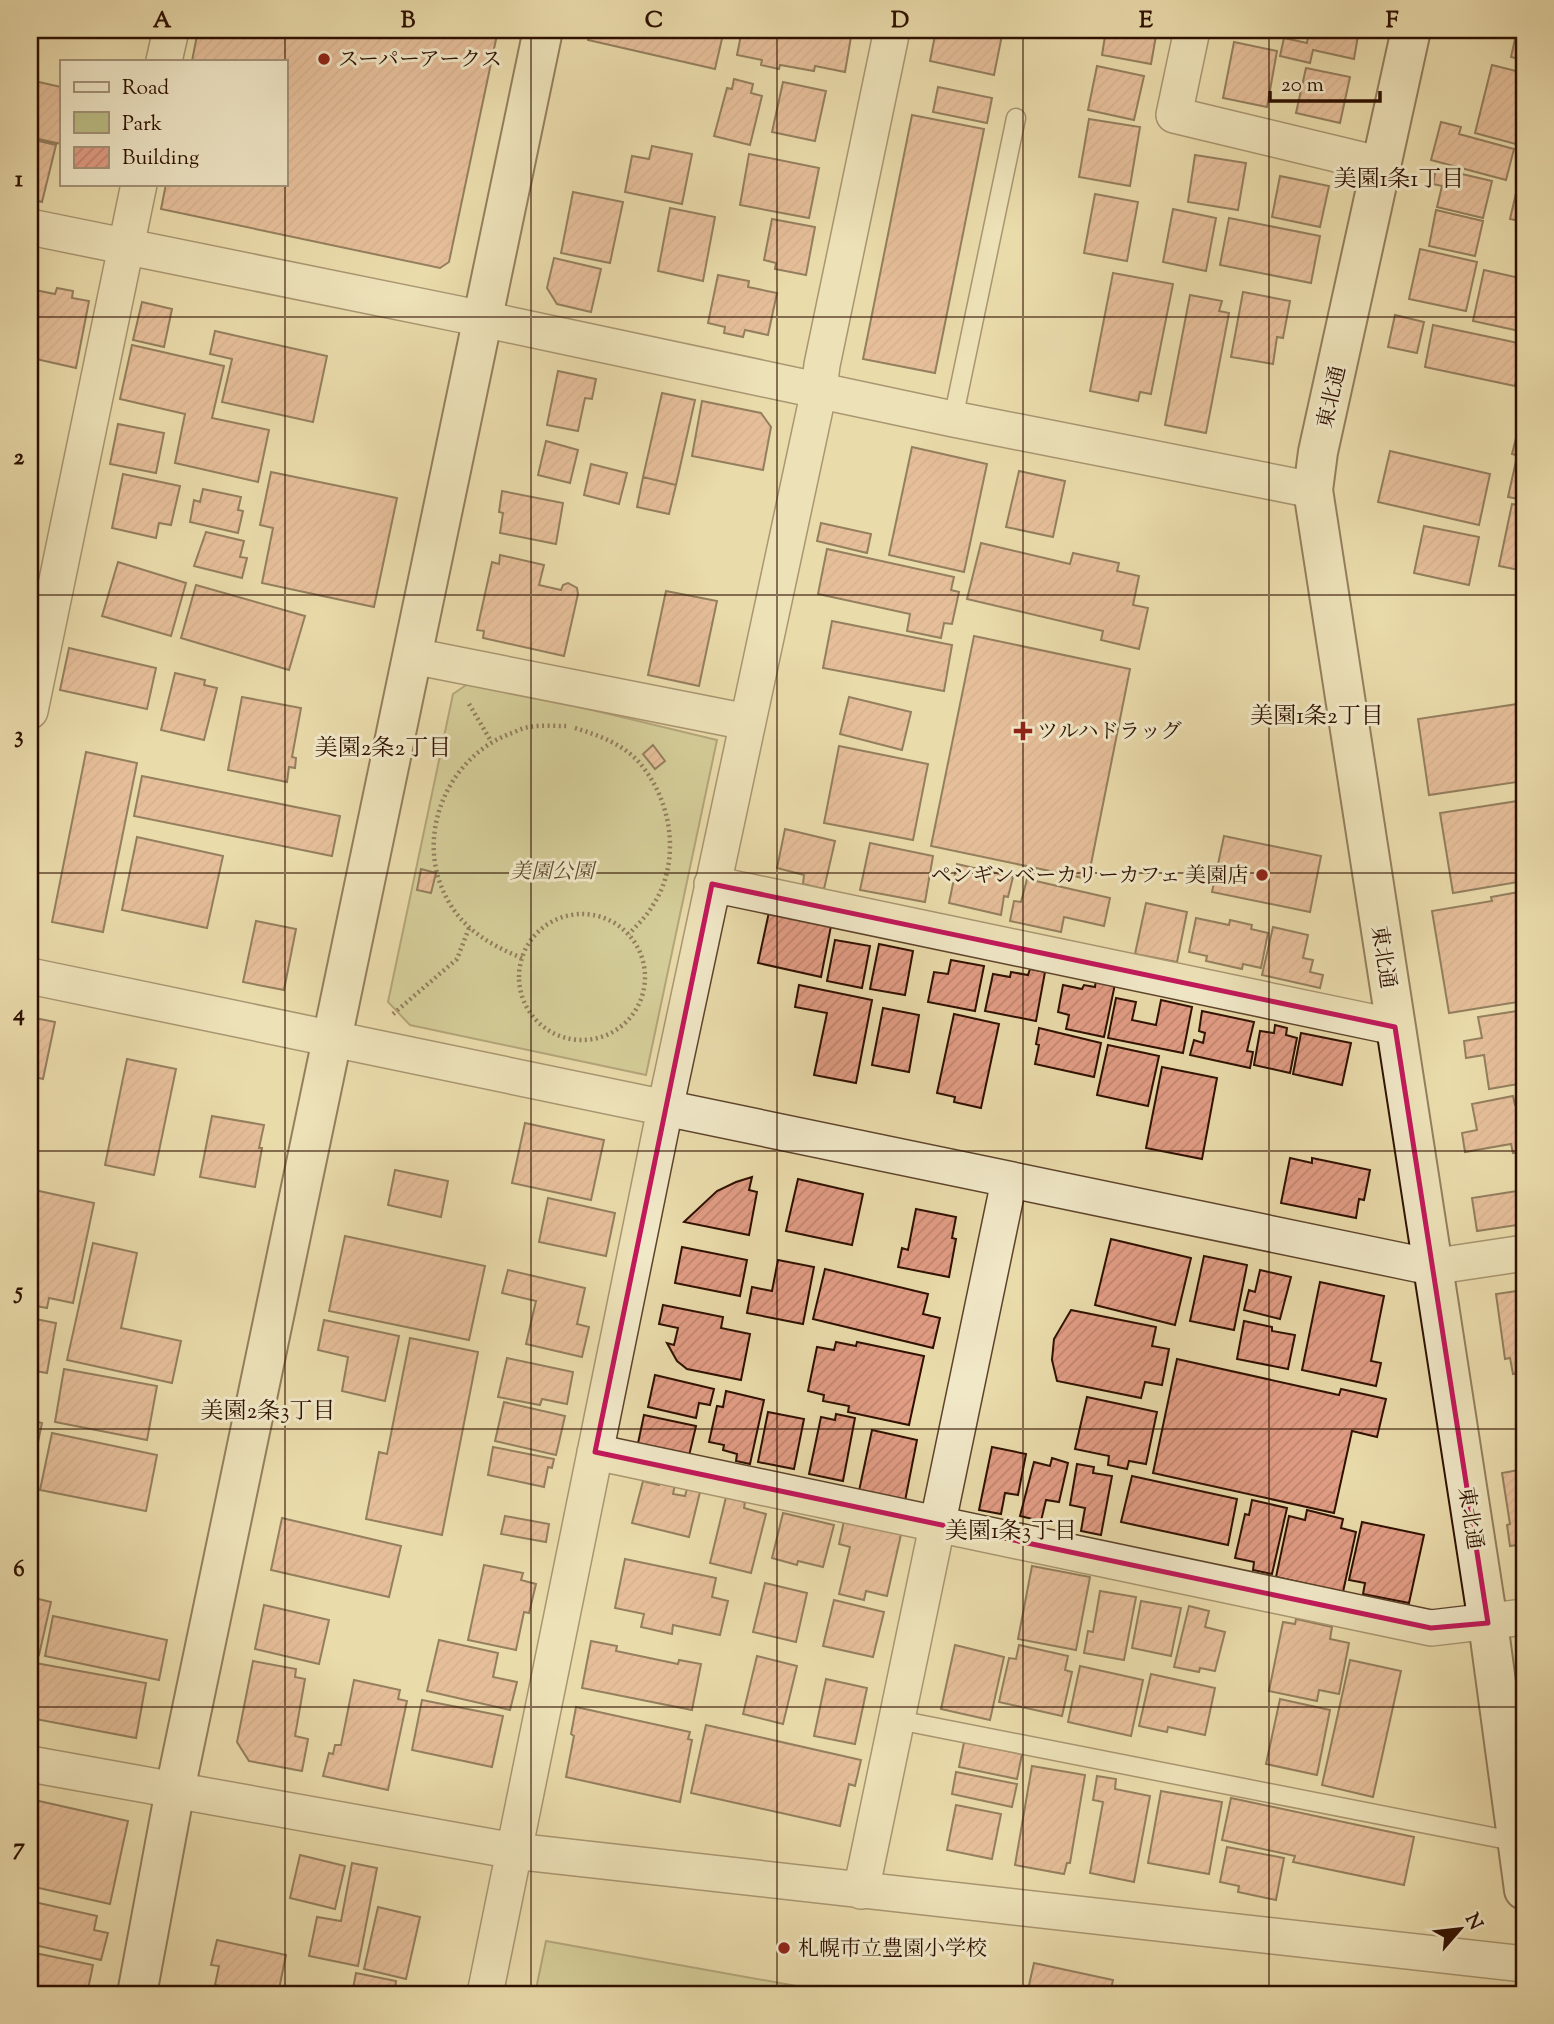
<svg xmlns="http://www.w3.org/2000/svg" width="1554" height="2024" font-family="'Sorts Mill Goudy','Noto Serif JP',serif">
  <defs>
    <pattern id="building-hatch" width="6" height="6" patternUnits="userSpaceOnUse" patternTransform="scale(1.75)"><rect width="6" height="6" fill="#e29d85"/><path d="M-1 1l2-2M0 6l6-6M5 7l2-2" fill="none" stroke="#c28671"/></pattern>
  </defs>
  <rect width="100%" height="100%" fill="#eadbab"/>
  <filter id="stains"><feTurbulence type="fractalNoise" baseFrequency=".00286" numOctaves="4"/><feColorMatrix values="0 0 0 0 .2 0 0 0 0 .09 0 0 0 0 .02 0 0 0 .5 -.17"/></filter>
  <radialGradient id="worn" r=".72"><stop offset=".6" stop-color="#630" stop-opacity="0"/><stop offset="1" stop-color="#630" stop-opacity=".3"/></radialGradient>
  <path fill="#bcbe85" stroke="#756742" stroke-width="2" d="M472 681 717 740 646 1075 410 1025 388 1002 453 694Z
    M546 1941 841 1994H535Z"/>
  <path fill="url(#building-hatch)" stroke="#2e1000" stroke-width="2" d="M198 30H498L449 262 440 268 161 209 166 184H285V61H192Z
    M590 30H724L715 69 588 40Z
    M742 30H816L851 37 845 72 815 66 814 71 780 65 779 69 761 65 762 60 737 55Z
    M936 30H1003L994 75 930 61Z
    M1106 30H1157L1151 64 1102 55Z
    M1309 30H1359L1354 59 1313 50 1310 63 1280 56 1284 38 1307 43Z
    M1517 30H1524V60L1511 57Z
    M1234 42 1277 51 1267 107 1223 98Z
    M1492 65 1524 73 1523 146 1475 133Z
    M1097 66 1144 76 1134 120 1088 110Z
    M1306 68 1350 77 1340 123 1296 113Z
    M734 79 753 84 751 93 762 96 750 145 714 136 727 88 732 89Z
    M30 80 61 87V144L34 138 37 128 30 127Z
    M783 82 826 91 815 141 772 132Z
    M938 87 992 98 987 123 933 112Z
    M912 115 984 129 935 373 863 359Z
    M1089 119 1140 127 1130 186 1079 177Z
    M1441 122 1461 127 1459 134 1514 149 1506 180 1431 160Z
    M30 139 56 145 42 202 30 199Z
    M652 146 692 154 682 204 625 192 632 156 649 159Z
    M749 154 819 168 809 218 740 205Z
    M1195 155 1246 163 1238 210 1188 202Z
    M1436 168 1492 181 1483 218 1437 207 1442 186 1433 184Z
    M1280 176 1329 186 1320 227 1272 217Z
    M1517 189 1524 191V222L1510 219Z
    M573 192 623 202 610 263 561 253Z
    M1095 194 1138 202 1127 261 1084 253Z
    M670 208 715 217 703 281 658 271Z
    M1173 209 1216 218 1206 271 1163 262Z
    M1436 210 1483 221 1475 256 1429 246Z
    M1229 218 1320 236 1311 283 1220 265Z
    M772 219 815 227 806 275 775 269 776 263 764 260Z
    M1420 249 1477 262 1466 311 1409 299Z
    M554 258 601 269 591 312 557 304 547 288Z
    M1484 270 1524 279V332L1473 321Z
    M1113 273 1173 284 1151 394 1140 392 1138 401 1090 391Z
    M718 275 749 281 748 287 777 293 768 335 745 330 743 337 724 333 725 327 708 323Z
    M57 288 73 291 72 298 89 301 76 368 36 359 37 353 30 352V289L55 294Z
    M1243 292 1290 301 1283 338 1277 337 1273 364 1231 357Z
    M1190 295 1222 301 1219 311 1229 313 1206 433 1165 425Z
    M142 302 172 309 164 347 133 340Z
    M1395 315 1424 322 1417 353 1388 347Z
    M1433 325 1523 344 1515 386 1425 367Z
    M215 331 327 356 313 422 222 402 232 359 210 354Z
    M132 345 224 366 212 418 269 430 258 482 175 463 185 414 120 399Z
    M558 371 596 379 592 399 585 398 578 431 547 425Z
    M662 393 695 400 676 485 643 477Z
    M702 401 761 413 771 427 763 470 692 456Z
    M1521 418 1524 419V457L1512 454Z
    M118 424 164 433 156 473 110 464Z
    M546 441 578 450 570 483 538 475Z
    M912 447 987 464 964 572 889 555Z
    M1390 451 1490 474 1479 525 1378 502Z
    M1516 461 1524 463V500L1508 497Z
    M591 464 627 473 619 504 584 495Z
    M1019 471 1065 481 1053 537 1006 527Z
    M271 472 397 498 374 607 262 583 273 528 260 525Z
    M123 474 180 486 171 525 159 523 156 538 112 528Z
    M643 477 676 485 669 514 637 507Z
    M203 489 241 497 238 510 243 511 238 533 190 522 194 500 200 502Z
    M502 491 563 503 556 544 500 533 503 513 499 512Z
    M1512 504 1524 506V571L1499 566Z
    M821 523 871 534 867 553 817 541Z
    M1424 526 1479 537 1469 585 1414 573Z
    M206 532 244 541 240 557 247 558 242 578 194 566Z
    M981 543 1070 564 1073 553 1119 563 1117 571 1139 576 1133 605 1148 608 1139 649 1101 640 1103 631 967 599Z
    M827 549 954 577 951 590 959 592 952 624 944 623 941 638 907 631 910 614 818 594Z
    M500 555 544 565 539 585 561 590 563 585 568 583 577 588 578 594 564 656 483 638 484 631 477 630 492 562 499 564Z
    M118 562 186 583 171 636 102 616Z
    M196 585 305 616 289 670 181 638Z
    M666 591 717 601 699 686 648 675Z
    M832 621 952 645 944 691 823 668Z
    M974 636 1130 669 1088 879 931 846Z
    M69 648 156 668 147 709 60 690Z
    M175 673 205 680 204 685 217 688 204 740 161 730Z
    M242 697 301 708 292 757 296 758 295 768 289 767 287 782 228 770Z
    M849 697 911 712 902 750 840 734Z
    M1524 703V781L1429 795 1418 719Z
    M653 745 665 761 655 769 643 754Z
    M839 746 928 764 913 840 824 823Z
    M86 752 137 763 103 932 52 922Z
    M142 776 340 816 332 856 134 816Z
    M1524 800V881L1453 893 1440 813Z
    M785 829 835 841 824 889 803 884 804 875 777 868Z
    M1224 836 1321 856 1310 912 1212 892Z
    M137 837 223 856 207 928 122 910Z
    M870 843 933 856 925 902 860 890Z
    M957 864 1013 877 1008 897 1004 896 1001 915 949 903Z
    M421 869 436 873 431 893 417 890Z
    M1027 879 1110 898 1104 926 1064 917 1061 932 1010 921 1014 901 1021 902Z
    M1524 891V1001L1449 1013 1432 911 1492 901 1491 897Z
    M1146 903 1187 912 1177 962 1135 954Z
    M769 912 831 926 821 977 758 963Z
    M1196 918 1229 925 1230 920 1252 925 1251 929 1268 933 1261 968 1243 964 1242 969 1206 961 1207 956 1189 952Z
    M256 921 296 929 284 990 243 982Z
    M1273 927 1308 935 1303 958 1313 960 1310 972 1323 975 1320 988 1262 975Z
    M835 940 870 946 862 988 827 981Z
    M879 944 913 951 905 995 870 989Z
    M951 960 984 966 975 1011 928 1002 934 972 948 974Z
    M1030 969 1045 972 1036 1021 985 1011 993 974 1010 977 1011 972 1028 975Z
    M1096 980 1115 984 1104 1037 1066 1029 1069 1015 1058 1012 1063 985 1082 989 1084 985 1095 987Z
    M799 985 872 1000 856 1083 814 1075 827 1013 795 1007Z
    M1116 998 1136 1002 1132 1020 1156 1025 1161 1000 1192 1007 1183 1053 1108 1038Z
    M883 1008 919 1015 909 1072 872 1065Z
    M1524 1010V1083L1489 1089 1484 1055 1466 1058 1464 1041 1482 1038 1478 1017Z
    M1202 1011 1254 1022 1247 1051 1253 1052 1250 1068 1190 1055 1194 1040 1203 1043 1205 1033 1199 1031Z
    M954 1014 999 1024 981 1108 954 1102 955 1097 937 1093Z
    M30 1017 55 1022 43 1079 30 1076Z
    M1275 1025 1287 1028 1286 1035 1297 1038 1290 1073 1254 1065 1260 1031 1274 1033Z
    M1039 1028 1101 1043 1094 1077 1035 1064 1039 1045 1036 1044Z
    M1301 1033 1351 1043 1342 1085 1293 1074Z
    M1108 1045 1159 1056 1148 1106 1097 1095Z
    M127 1059 176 1069 154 1175 105 1165Z
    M1162 1067 1217 1078 1202 1159 1146 1148Z
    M1513 1096 1515 1105 1524 1104V1151L1513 1153 1511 1144 1465 1152 1462 1133 1477 1130 1472 1104Z
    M212 1116 264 1125 259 1148H262L255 1187 200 1177Z
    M525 1123 604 1140 591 1200 512 1183Z
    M1290 1158 1312 1163V1158L1370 1170 1364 1200 1359 1199 1356 1218 1281 1203Z
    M395 1170 448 1181 441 1217 388 1205Z
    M752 1177 749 1190 757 1192 749 1235 684 1222 717 1191 736 1182Z
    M798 1179 863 1194 852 1245 786 1231Z
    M30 1189 94 1203 73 1303 49 1298 47 1308 30 1305Z
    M1524 1190V1224L1477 1231 1472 1198Z
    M548 1198 615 1213 606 1256 539 1242Z
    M916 1209 956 1217 952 1238 956 1239 949 1277 898 1267 902 1248 908 1250Z
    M345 1236 485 1266 469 1340 329 1311Z
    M1111 1239 1191 1258 1175 1325 1095 1305Z
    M93 1243 137 1253 121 1328 181 1341 172 1383 67 1360Z
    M682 1247 747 1260 740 1296 675 1283Z
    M1204 1256 1247 1265 1234 1330 1190 1321Z
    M778 1260 814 1267 803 1324 747 1313 752 1287 772 1291Z
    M825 1269 928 1294 923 1314 940 1318 933 1348 813 1319Z
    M508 1270 585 1288 577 1324 589 1327 582 1357 526 1344 536 1301 502 1293Z
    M1260 1270 1291 1277 1280 1319 1244 1310 1249 1290 1255 1292Z
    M1320 1282 1384 1296 1371 1361 1381 1363 1376 1386 1302 1370Z
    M1524 1290V1372L1513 1374 1510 1358 1505 1359 1496 1294Z
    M663 1305 723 1317 721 1328 750 1334 741 1380 687 1369 677 1361 667 1343 674 1345 678 1328 659 1324Z
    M1071 1310 1156 1327 1152 1346 1169 1349 1162 1385 1145 1382 1141 1398 1057 1381 1052 1360 1054 1339Z
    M30 1318 56 1323 47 1373 30 1370Z
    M324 1320 399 1336 385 1401 342 1391 348 1357 318 1350Z
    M1244 1321 1272 1327V1331L1295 1335 1288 1369 1237 1359Z
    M410 1338 478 1352 442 1535 366 1519 379 1452 387 1454Z
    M836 1342 856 1346 857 1342 924 1356 909 1425 848 1412 849 1406 823 1401 824 1395 808 1391 817 1347 834 1350Z
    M507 1358 573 1372 567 1404 542 1399 540 1405 498 1397Z
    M1177 1359 1339 1395 1341 1389 1386 1399 1377 1437 1352 1431 1334 1513 1153 1473Z
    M64 1369 157 1386 147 1440 55 1422Z
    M655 1375 714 1389 710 1405 699 1403 696 1418 648 1407Z
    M726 1391 764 1400 750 1464 736 1461 737 1454 723 1450 724 1445 709 1442 717 1406 723 1407Z
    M1087 1397 1157 1412 1146 1464 1129 1461 1127 1469 1108 1465 1109 1456 1075 1449Z
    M504 1402 565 1416 556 1455 495 1441Z
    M768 1412 804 1419 794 1469 758 1462Z
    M836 1414 855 1418 843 1481 809 1474 821 1417 835 1420Z
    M644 1415 696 1426 688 1460 637 1448Z
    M30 1420 42 1423 31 1476H30Z
    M872 1430 917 1440 905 1501 859 1491Z
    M52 1433 157 1455 146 1511 40 1490Z
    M493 1447 554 1459 552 1468 548 1467 544 1487 488 1475Z
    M992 1447 1026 1454 1018 1495 1005 1493 1001 1514 979 1510Z
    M1052 1458 1068 1463 1059 1502 1046 1500 1041 1521 1020 1516 1034 1462 1050 1466Z
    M1077 1464 1094 1467 1093 1473 1112 1476 1101 1535 1081 1531 1085 1508 1070 1505Z
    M1524 1469V1544L1510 1546 1507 1525 1510 1524 1502 1473Z
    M1132 1476 1237 1499 1228 1545 1121 1522Z
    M643 1481 659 1485 660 1482 675 1485 673 1494 685 1496 687 1489 700 1492 689 1537 632 1523Z
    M726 1497 745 1502 744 1508 766 1514 751 1573 710 1563Z
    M1252 1500 1287 1508 1272 1574 1253 1570 1254 1562 1235 1558 1245 1514 1249 1515Z
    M1307 1510 1343 1519 1341 1528 1356 1532 1343 1592 1276 1577 1289 1516 1305 1520Z
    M783 1513 834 1525 823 1567 798 1561 797 1565 772 1558Z
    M505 1516 549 1524 546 1542 501 1534Z
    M845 1516 902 1530 887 1596 866 1591 864 1600 839 1594 850 1547 839 1544Z
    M282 1518 401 1546 389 1597 271 1570Z
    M1362 1522 1424 1535 1409 1603 1363 1594 1365 1583 1349 1580Z
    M625 1559 716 1578 712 1597 728 1601 720 1635 673 1625 672 1634 641 1627 644 1614 615 1608Z
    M484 1565 523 1573 521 1580 536 1584 529 1613 524 1612 516 1650 468 1640Z
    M1032 1566 1090 1577 1076 1650 1018 1639Z
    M765 1583 807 1593 796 1642 753 1632Z
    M1100 1591 1136 1597 1124 1660 1084 1653 1088 1631 1093 1632Z
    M30 1597 51 1602 39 1655 30 1653Z
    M834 1600 884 1612 873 1657 823 1646Z
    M1141 1601 1181 1608 1171 1656 1132 1648Z
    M264 1605 329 1620 319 1664 255 1649Z
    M1189 1606 1209 1611 1205 1627 1225 1632 1215 1671 1200 1668 1199 1672 1174 1667Z
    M53 1616 167 1640 159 1680 45 1656Z
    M1296 1619 1332 1627 1330 1639 1349 1643 1339 1694 1319 1690 1317 1701 1269 1691 1283 1622 1295 1624Z
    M439 1640 498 1653 493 1677 517 1682 510 1710 427 1691Z
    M591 1641 617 1646 616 1651 678 1664 679 1660 701 1664 692 1710 582 1688Z
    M955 1645 1004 1657 990 1720 941 1709Z
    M1019 1645 1068 1656 1065 1670 1072 1672 1062 1716 999 1702 1009 1658 1016 1659Z
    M757 1656 797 1666 783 1724 743 1714Z
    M1350 1660 1401 1671 1373 1797 1322 1785Z
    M253 1661 296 1669 295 1677 305 1679 295 1736 308 1739 302 1771 249 1761 237 1742Z
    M30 1662 146 1683 136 1738 30 1718Z
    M1080 1666 1143 1680 1131 1736 1068 1722Z
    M1151 1674 1215 1688 1205 1735 1168 1727 1167 1732 1139 1726Z
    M826 1679 867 1688 855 1744 814 1736Z
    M354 1680 400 1690 398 1699 407 1701 388 1790 323 1776 329 1753 333 1754 335 1745H341Z
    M1280 1699 1330 1710 1317 1775 1266 1764Z
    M422 1700 503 1716 492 1767 412 1750Z
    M576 1707 690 1732 688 1739 692 1740 680 1802 566 1777 574 1736 571 1734Z
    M706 1725 861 1760 855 1786 849 1784 840 1826 691 1793Z
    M964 1742 1022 1754 1017 1779 959 1767Z
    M1032 1766 1085 1775 1070 1863H1067L1064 1874 1015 1865Z
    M956 1772 1017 1784 1012 1807 952 1794Z
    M1097 1776 1116 1779 1115 1789 1150 1796 1134 1882 1090 1873 1103 1802 1093 1800Z
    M1161 1791 1222 1802 1209 1874 1148 1863Z
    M1231 1798 1414 1837 1404 1885 1293 1862 1295 1856 1222 1840Z
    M30 1799 128 1821 110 1904 30 1886Z
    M956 1805 1001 1814 992 1859 947 1850Z
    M1227 1847 1284 1858 1276 1900 1238 1892 1239 1886 1220 1882Z
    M300 1855 345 1866 335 1909 290 1898Z
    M352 1863 377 1868 358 1966 309 1956 317 1917 341 1921Z
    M30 1901 97 1916 94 1930 108 1933 101 1960 30 1944Z
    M378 1907 420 1917 406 1979 364 1969Z
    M217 1940 286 1955 278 1994H258L215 1985 219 1966 211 1965Z
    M30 1952 93 1965 87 1994H44L30 1992Z
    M1034 1963 1113 1980 1110 1994H1027Z
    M356 1973 396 1981 394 1994H352Z"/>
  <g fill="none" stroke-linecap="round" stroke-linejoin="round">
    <g stroke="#5d432b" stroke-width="21">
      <path id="lane" d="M953 419 1016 118
        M898 1720 1518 1842"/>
    </g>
    <g stroke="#5d432b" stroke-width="38">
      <path id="street" d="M1192 30 1174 115 1382 165
        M164 61 171 30
        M30 227 483 319 953 419 1313 490
        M413 656 747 722
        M30 711 139 184
        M712 884 1395 1027
        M30 976 1431 1267 1524 1253
        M595 1452 1431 1628 1524 1617
        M30 1764 514 1851 1524 1964
        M861 1891 1009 1181
        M485 1994 665 1109 819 390 822 365 892 30"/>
    </g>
    <g stroke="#2e1000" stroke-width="42">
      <path id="secondary" d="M1411 30 1318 452 1313 490 1488 1623 1524 1890
        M137 1994 175 1790 543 30"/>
    </g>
    <path stroke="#2e1000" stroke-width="4.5" stroke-dasharray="2 3.5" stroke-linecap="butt" d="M469 704 491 741
      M575 728C598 735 620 743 637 760 672 798 682 861 653 905 647 916 637 925 629 934
      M519 977a63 63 0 1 1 126 0a63 63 0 1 1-126 0Z
      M522 958C493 946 467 932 450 904 412 842 444 760 509 734 515 732 522 728 529 727 541 725 555 726 567 726
      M393 1014 457 959 469 928"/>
    <use href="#lane" stroke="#f1e8c8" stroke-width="18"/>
    <use href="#street" stroke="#f1e8c8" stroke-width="35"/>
    <use href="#secondary" stroke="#f1e8c8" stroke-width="38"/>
  </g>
  <path d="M0 0H1554V2024H0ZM712 884 1395 1027 1488 1623 1431 1628 595 1452Z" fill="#eadbab" fill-opacity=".55" fill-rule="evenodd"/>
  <path fill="none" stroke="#c2185b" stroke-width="5" stroke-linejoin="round" d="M712 884 1395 1027 1488 1623 1431 1628 595 1452Z"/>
  <path fill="none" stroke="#2e1000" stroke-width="2" stroke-opacity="0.55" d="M285 30V61M531 30V1994M777 30V1994M1023 30V1994M1269 30V1994M285 184V1994M30 317H1524M30 595H1524M30 873H1524M30 1151H1524M30 1429H1524M30 1707H1524"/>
  <g fill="#8f2418" stroke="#f1e8c8" stroke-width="2.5">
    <circle cx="324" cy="59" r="7"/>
    <path d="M1019.5 720.5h7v7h7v7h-7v7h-7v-7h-7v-7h7z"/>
    <circle cx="1262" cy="875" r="7"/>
    <circle cx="784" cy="1948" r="7"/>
  </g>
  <g text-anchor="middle" stroke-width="6" stroke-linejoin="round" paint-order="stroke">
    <g font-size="21" fill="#2e1000" stroke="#f1e8c8" text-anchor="start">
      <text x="338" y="66">スーパーアークス</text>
      <text x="1037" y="738">ツルハドラッグ</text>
      <text x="1248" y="882" text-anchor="end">ペンギンベーカリーカフェ 美園店</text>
      <text x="798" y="1955">札幌市立豊園小学校</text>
    </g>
    <g font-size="21" fill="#2e1000" stroke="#f1e8c8">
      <text transform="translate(1331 397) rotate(-77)" y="7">東北通</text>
      <text transform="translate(1384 957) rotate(81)" y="7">東北通</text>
      <text transform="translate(1471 1518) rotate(81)" y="7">東北通</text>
    </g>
    <g font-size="21" font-style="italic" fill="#604d2f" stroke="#f1e8c8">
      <text x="552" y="878">美園公園</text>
    </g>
    <g font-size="23" fill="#2e1000" stroke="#f1e8c8">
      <text x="1399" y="186">美園1条1丁目</text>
      <text x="1317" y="723">美園1条2丁目</text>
      <text x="383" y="755">美園2条2丁目</text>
      <text x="268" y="1418">美園2条3丁目</text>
      <text x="1011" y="1538">美園1条3丁目</text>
    </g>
  </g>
  <rect width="1554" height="2024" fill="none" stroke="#eadbab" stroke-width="77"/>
  <rect x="60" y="60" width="228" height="126" fill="#f1e8c8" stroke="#a39278" stroke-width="2"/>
  <rect x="74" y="82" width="35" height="10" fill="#f1e8c8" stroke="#a39278" stroke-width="2"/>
  <text x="122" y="94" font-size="21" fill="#2e1000">Road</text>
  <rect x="74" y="112" width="35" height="21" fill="#bcbe85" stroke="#a39278" stroke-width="2"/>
  <text x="122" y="130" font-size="21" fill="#2e1000">Park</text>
  <rect x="74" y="147" width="35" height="21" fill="url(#building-hatch)" stroke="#a39278" stroke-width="2"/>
  <text x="122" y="164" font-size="21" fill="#2e1000">Building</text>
  <g transform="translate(1460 1929) rotate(62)" stroke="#f1e8c8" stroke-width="5" paint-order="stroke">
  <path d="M0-5L12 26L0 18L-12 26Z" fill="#2e1000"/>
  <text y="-10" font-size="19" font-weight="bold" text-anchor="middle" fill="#2e1000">N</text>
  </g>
  <path d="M1270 91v10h110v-10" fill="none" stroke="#2e1000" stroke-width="3.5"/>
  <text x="1281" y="91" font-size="21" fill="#2e1000" stroke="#f1e8c8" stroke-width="5" paint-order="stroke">20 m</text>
  <rect x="38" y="38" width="1478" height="1948" fill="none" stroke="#2e1000" stroke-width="2.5"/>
  <g font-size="23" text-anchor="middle" font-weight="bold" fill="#2e1000">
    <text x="162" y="27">A</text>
    <text x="408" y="27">B</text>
    <text x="654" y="27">C</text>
    <text x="900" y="27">D</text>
    <text x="1146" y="27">E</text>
    <text x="1392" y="27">F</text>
    <text x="19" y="186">1</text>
    <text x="19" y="464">2</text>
    <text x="19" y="742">3</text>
    <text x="19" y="1020">4</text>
    <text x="19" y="1298">5</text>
    <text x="19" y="1576">6</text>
    <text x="19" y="1854">7</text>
  </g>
  <rect width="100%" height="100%" filter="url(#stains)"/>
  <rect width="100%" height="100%" fill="url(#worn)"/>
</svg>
